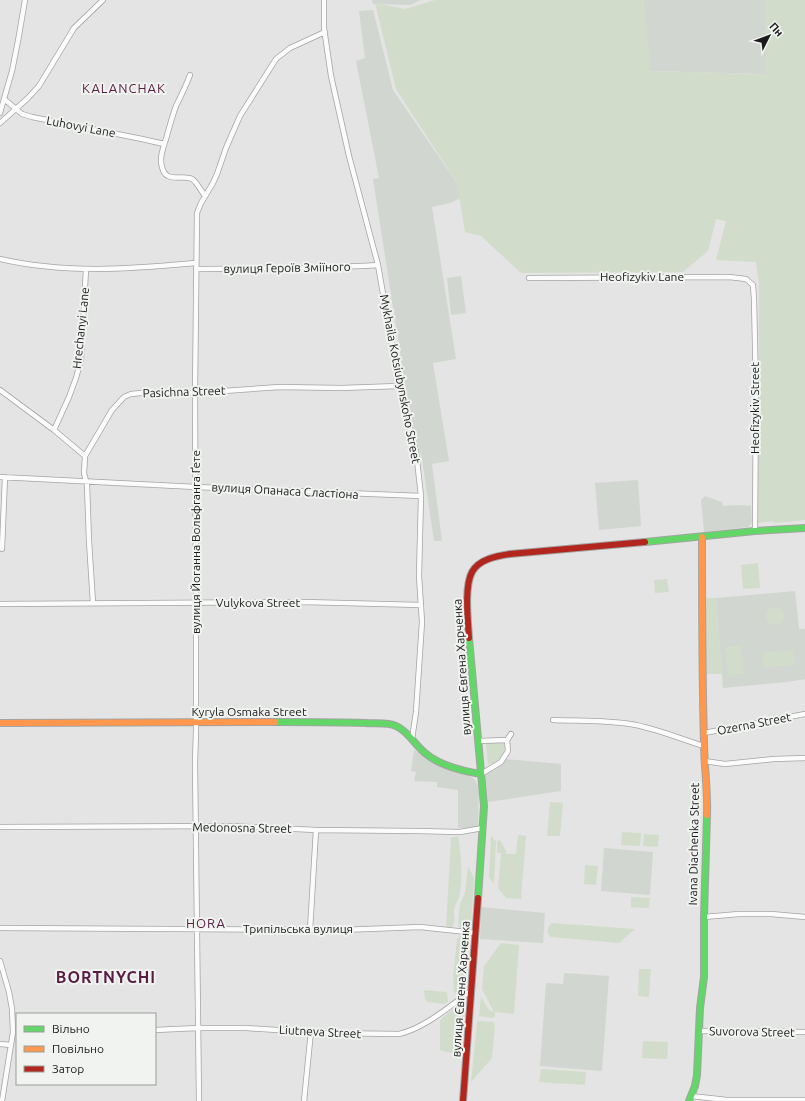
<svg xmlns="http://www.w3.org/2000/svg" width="805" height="1101" font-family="Ubuntu,sans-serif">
  <rect width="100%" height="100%" fill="#e3e4e3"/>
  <path fill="#d2d6d0" d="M372 0H420L411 5 373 4Z
    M643 0H765L767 74 650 71Z
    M373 10 393 90 459 186 463 197 450 203 432 207 456 359 433 363 449 461 432 464 442 541H434L422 459 409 410 373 179 379 178 356 61 365 58 359 11Z
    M461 276 466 313 451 315 447 278Z
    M638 480 641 526 599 530 595 483Z
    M705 496 722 502 723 506 741 505 751 506 752 522 750 525 748 527 704 532 701 500Z
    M795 591 799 629H805V679L787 682 723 688 716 598Z
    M414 750 441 766 459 773 467 774 473 778 476 782 479 788 478 828H458V790L437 787V782L414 781 416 772 411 771Z
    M505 759 561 764V791L488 802 485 773Z
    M604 848 653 852 650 895 601 891Z
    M481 907 545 913 543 943 480 939Z
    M564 973 609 976 602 1071 540 1066 546 983 563 984Z"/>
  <path fill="#d1ddca" d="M435 0H643L651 71 766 74 765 0H805V520L775 523 773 521 758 523 759 285 756 262 716 260 726 221 716 219 708 251 683 272 521 273 481 236 465 232 457 183 396 89 375 3 405 9Z
    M758 563 760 588 743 589 741 565Z
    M667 579 669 592 655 593 654 580Z
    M705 598H716L722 674H705Z
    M766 616a9 9 0 1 1 18 0a9 9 0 1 1-18 0Z
    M741 646 744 674 728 676 725 647Z
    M793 650 795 665 764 668 763 653Z
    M504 741C504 744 505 746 505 748 505 757 495 764 488 764L486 743Z
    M550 802 563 803 560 836H547Z
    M622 832 641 833 640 846 621 845Z
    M644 834 659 835 658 847 643 846Z
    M518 835 526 836 521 899 506 898 498 888 501 853H497V841L500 840 506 851V854H516Z
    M458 836C461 855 463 874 460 892 460 899 455 904 454 910 453 918 457 921 451 928H446L451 838Z
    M491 837H493L494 840 496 841 494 884 489 877Z
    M585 865 598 866 596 885 584 884Z
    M468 866 474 878 471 924 469 929H465L460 928 458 924 460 904 465 893Z
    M631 897 650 898 649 908 631 907Z
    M552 923 635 929 619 943 551 937C546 932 547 928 552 923Z
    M460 936C465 936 467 938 469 942L465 987 463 991 456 994 454 992 453 978 457 939Z
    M501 943 519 945 514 1014 495 1012V1016L493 1018 479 1016 481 997 489 1010 494 1012 482 989 484 966Z
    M639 969H651L649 997 638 996Z
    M424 990 447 992 448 1002 444 1004 428 1002 425 999Z
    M460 1004C468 1012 463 1039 462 1051L458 1054 446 1052 440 1050V1021L443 1017 458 1005Z
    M478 1021 493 1022 495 1025 492 1058 471 1082 477 1023Z
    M643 1041 668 1042 667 1059 642 1058Z
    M541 1069 586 1072 585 1085 539 1082Z"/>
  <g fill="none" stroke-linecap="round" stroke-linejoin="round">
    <g stroke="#a3a4a3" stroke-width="6">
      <path id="street" d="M324 0V28L331 76 349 156 378 265 399 386 416 451 421 496 419 576 422 622 416 712 412 739
        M190 75C186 86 181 96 176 106 172 117 169 128 166 139 164 145 161 153 161 160 161 165 163 174 168 176 175 180 185 175 192 179 196 181 202 192 205 196
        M4 99 22 114 32 117 142 139 164 144
        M0 113 12 71 18 41 25 0
        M0 123 28 98 39 86 74 28 103 0
        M0 259C64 274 131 269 196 263
        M196 269C257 268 317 269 378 265
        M529 278 729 277 746 279 753 285 754 299 756 391 755 531
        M0 390 54 430 85 456
        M54 430 69 397 76 378 81 360 86 269
        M0 477 196 487 421 496
        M2 549 5 477
        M93 603 89 541 87 485 84 473 85 456 112 410 124 397 131 394 141 393H195L280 387 341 388 399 386
        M0 604 304 602 421 605
        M553 720C579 721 605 720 630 724 656 728 680 739 704 746
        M704 733 805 714
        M478 741 507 740 511 734
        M704 761 725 764 774 759 805 758
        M481 774 501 762 508 751 507 740
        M0 827 232 826 316 830 416 831 460 832 483 828
        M704 917 739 914H771L805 917
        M0 928 341 930 420 927 476 933
        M310 930 316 830
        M0 961 9 992 12 1009 13 1032 2 1101
        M155 1030 198 1028H246L324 1033 399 1034C425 1028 450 1006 472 990
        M699 1031 805 1032
        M0 1044 11 1045
        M691 1096 727 1100H805
        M199 1101 195 763 196 731V603L195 393 197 213 201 203 213 183 217 174 226 148 240 116 276 59 290 48 325 32
        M304 1101 311 1031"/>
    </g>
    <g stroke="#a3a4a3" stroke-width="8">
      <path id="fast" d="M645 542 755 531 805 528
        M469 638 484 806 478 898
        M275 722C305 722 336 722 366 723 375 724 388 722 396 726 407 730 416 746 425 753 440 766 462 771 481 774
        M689 1101 695 1086 697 1075 700 1008 704 977V917L707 815"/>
    </g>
    <g stroke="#a3a4a3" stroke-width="8">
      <path id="slow" d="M702 537C702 605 702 673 704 742 704 766 708 790 707 815
        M0 723 275 722"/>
    </g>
    <g stroke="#a3a4a3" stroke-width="8">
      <path id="jam" d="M469 638C468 621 464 587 472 572 479 559 497 556 510 554L645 542
        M463 1101 478 898"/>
    </g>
    <use href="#street" stroke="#fbfbfb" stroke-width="4.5"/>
    <use href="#fast" stroke="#63d668" stroke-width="6"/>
    <use href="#slow" stroke="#ff974d" stroke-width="6"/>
    <use href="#jam" stroke="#b3261e" stroke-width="6"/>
  </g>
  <g text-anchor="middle" stroke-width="4" stroke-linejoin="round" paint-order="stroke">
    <g font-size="12" fill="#1a1b1a" stroke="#f0f3ef">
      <text transform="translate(81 127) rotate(11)" y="4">Luhovyi Lane</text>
      <text transform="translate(287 268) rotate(-1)" y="4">вулиця Героїв Зміїного</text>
      <text x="642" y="281">Heofizykiv Lane</text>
      <text transform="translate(81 328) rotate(-84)" y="4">Hrechanyi Lane</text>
      <text transform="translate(400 379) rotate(79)" y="4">Mykhaila Kotsiubynskoho Street</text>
      <text transform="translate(184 392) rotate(-2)" y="4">Pasichna Street</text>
      <text transform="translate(755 408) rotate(-90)" y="4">Heofizykiv Street</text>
      <text transform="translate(285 491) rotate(3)" y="4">вулиця Опанаса Сластіона</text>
      <text transform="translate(196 542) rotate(-90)" y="4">вулиця Йоганна Вольфганга Ґете</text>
      <text x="258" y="607">Vulykova Street</text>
      <text transform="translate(462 667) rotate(-94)" y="4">вулиця Євгена Харченка</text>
      <text x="249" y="716">Kyryla Osmaka Street</text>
      <text transform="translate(754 724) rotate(-11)" y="4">Ozerna Street</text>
      <text transform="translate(242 828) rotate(1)" y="4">Medonosna Street</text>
      <text transform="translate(694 844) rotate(-89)" y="4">Ivana Diachenka Street</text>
      <text x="298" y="933">Трипільська вулиця</text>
      <text transform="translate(461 989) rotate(-86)" y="4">вулиця Євгена Харченка</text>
      <text transform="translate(320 1032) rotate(3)" y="4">Liutneva Street</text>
      <text transform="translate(752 1032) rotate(1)" y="4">Suvorova Street</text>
    </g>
    <g font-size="13" letter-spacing="1" fill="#591d44" stroke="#f0f3ef">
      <text x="124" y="93">KALANCHAK</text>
      <text x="206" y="928">HORA</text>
    </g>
    <g font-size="16" font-weight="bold" letter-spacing="1" fill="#591d44" stroke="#f0f3ef">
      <text x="106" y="983">BORTNYCHI</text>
    </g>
  </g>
  <rect x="16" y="1013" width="140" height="72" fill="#f0f3ef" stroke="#9a9d9a"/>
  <rect x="24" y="1026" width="20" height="6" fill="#63d668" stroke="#9a9d9a"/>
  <text x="52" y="1033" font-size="12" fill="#1a1b1a">Вільно</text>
  <rect x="24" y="1046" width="20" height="6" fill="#ff974d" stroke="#9a9d9a"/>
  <text x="52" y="1053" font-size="12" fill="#1a1b1a">Повільно</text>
  <rect x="24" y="1066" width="20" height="6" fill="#b3261e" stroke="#9a9d9a"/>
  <text x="52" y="1073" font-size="12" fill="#1a1b1a">Затор</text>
  <g transform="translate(769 36) rotate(48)" stroke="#f0f3ef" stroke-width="3" paint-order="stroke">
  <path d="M0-3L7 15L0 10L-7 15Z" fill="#1a1b1a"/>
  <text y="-6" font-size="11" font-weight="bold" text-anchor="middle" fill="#1a1b1a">Пн</text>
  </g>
</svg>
